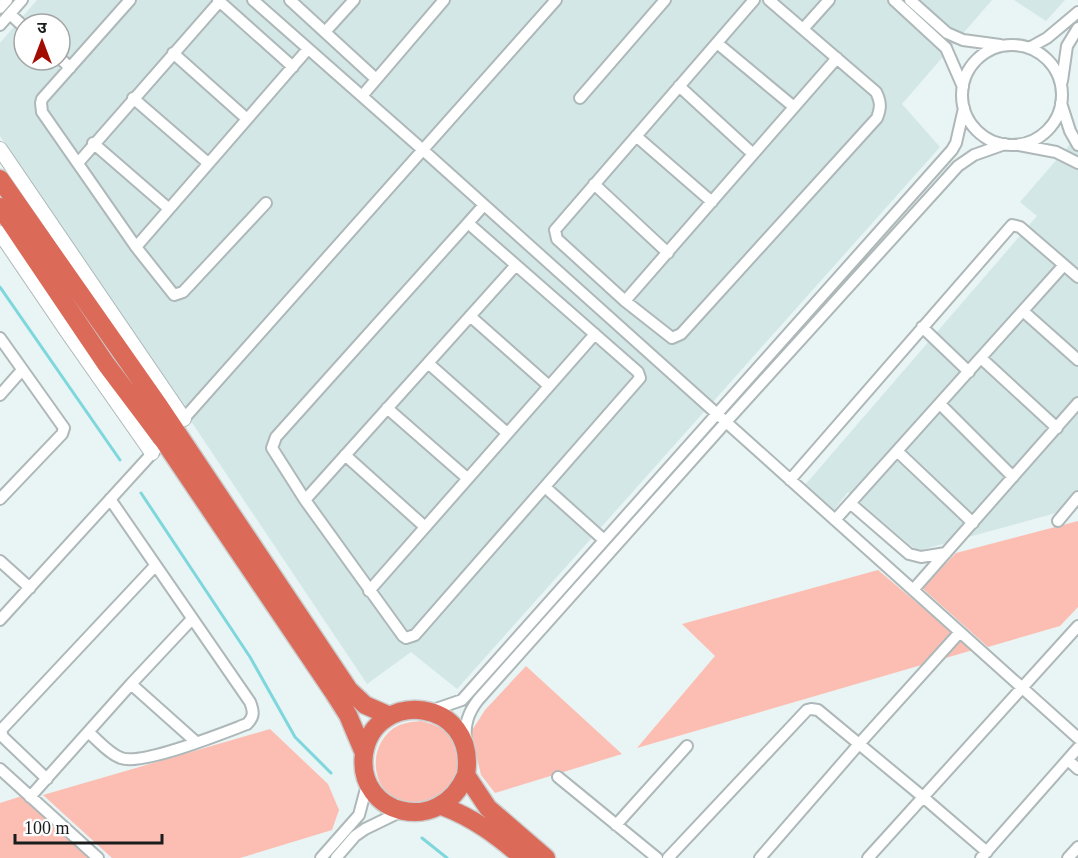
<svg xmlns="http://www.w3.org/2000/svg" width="1078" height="858" font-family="'Times New Roman','Noto Sans Devanagari',serif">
  <rect width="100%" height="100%" fill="#e9f4f4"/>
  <path fill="#d3e7e7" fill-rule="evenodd" d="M37 0H992L902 104 940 147 457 689 411 652 367 684 0 136V43ZM24 24H60V60H24Z
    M1014 0H1065L1046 21Z
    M1078 135V507L917 551 848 492 832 513 805 485 1037 216 1020 202Z"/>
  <path fill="#fcbeb3" d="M1078 521V607L1060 626 988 647 922 588 956 553Z
    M878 570 973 650 637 748 715 656 682 624Z
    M526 666 622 754 495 793 481 775 471 732 485 710Z
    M421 721C458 730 457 744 458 778L438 801C428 802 414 807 405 804 373 794 366 753 390 731 399 723 410 722 421 721Z
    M270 729 328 784 339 810 332 830 240 858H112L43 795Z
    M22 796 89 858H0V803Z"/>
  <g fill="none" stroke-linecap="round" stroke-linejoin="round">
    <path stroke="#7dd7dc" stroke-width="3" d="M0 287 120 460
      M141 493 250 657 295 737 331 773
      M422 838 447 858"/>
    <g stroke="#aeb8b9" stroke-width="14">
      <path id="street" d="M130 0 42 99 41 103 42 112 136 247 174 295 183 292 266 203
        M218 0 293 67
        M253 0 423 150 1078 738
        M290 0 376 79
        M754 0 555 230 557 239 625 301 672 338 681 334 877 118C881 108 881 102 876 92L769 0
        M894 0 946 48 963 87
        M910 0 947 33 963 40 1000 45
        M0 8 7 0
        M10 14 24 27
        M0 25 22 0
        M803 29 829 0
        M325 32 354 0
        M717 43 794 107
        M962 95a50 50 0 1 1 100 0a50 50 0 1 1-100 0Z
        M1029 48 1047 38 1078 12
        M173 53 247 119
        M60 58 70 68
        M1062 81 1067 46 1078 28
        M679 86 753 154
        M362 96 444 0
        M133 98 208 163
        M580 98 665 0
        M1061 103 1070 131 1078 145
        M636 136 712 202
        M93 143 168 208
        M1019 145 1056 152 1078 163
        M78 163 220 1
        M594 184 668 253
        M468 223 638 372 640 378 415 635 406 638 403 636 305 500 272 448 276 437 468 223 484 205
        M136 247 308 49
        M625 301 837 58
        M1023 311 1078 360
        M470 316 549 386
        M922 327 969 372
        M0 338 64 428 62 434 0 499
        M981 358 1057 428
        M428 363 507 433
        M0 395 22 370
        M940 404 1013 477
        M387 408 467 478
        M180 423 556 0
        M897 451 973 523
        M345 455 424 526
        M790 480 1012 225 1020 227 1078 277
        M545 487 604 540
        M305 500 516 265
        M850 503 909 554 921 557 946 553
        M835 520 1064 265
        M1058 521 1078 497
        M0 561 30 588
        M913 590 1078 403
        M369 591 595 334
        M0 620 157 448
        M131 684 196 742
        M430 711 462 700 952 150 956 143 964 108
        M88 732C98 740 109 754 121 758 142 766 223 733 247 724 254 717 254 712 250 702L110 499
        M466 742C464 725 468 713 478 700L726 422 958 166 974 155 1005 144
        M1068 760 1078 769
        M0 769 98 858
        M558 777 657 858
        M47 779 2 736V729L155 566
        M30 797 131 684 192 619
        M616 825 687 746
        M321 858 359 815 368 781
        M336 858 355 836 365 829 402 811
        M668 858 807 710 811 709 818 710 923 797 987 852
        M760 858 859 744 960 632
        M868 858 1078 626
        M981 858 1078 748
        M1068 858 1078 847"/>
    </g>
    <g stroke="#aeb8b9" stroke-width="16">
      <path id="secondary" d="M0 149 184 419
        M0 233 68 333 152 453"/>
    </g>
    <g stroke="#cccdcd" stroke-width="21">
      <path id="highway" d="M0 179 159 406 349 690 365 705 390 716
        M0 207 106 364 164 441 334 693 348 715 364 753
        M466 775C440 837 356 815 364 754 374 688 478 697 466 775L488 808 546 858
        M442 806C474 818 498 836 523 858"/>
    </g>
    <use href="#street" stroke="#fff" stroke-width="10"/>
    <use href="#secondary" stroke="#fff" stroke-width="14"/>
    <use href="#highway" stroke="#db6a59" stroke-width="18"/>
  </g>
  <g transform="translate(42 42)"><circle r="28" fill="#ffffff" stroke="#a3a5a5" stroke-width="1.5"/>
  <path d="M0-4.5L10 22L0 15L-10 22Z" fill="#a30c00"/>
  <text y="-9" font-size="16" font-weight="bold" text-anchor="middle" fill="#191d1d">उ</text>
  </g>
  <path d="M15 834v9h147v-9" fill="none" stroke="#191d1d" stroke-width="3"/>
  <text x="24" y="834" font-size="18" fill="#191d1d" stroke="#ffffff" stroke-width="4.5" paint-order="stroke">100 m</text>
</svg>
